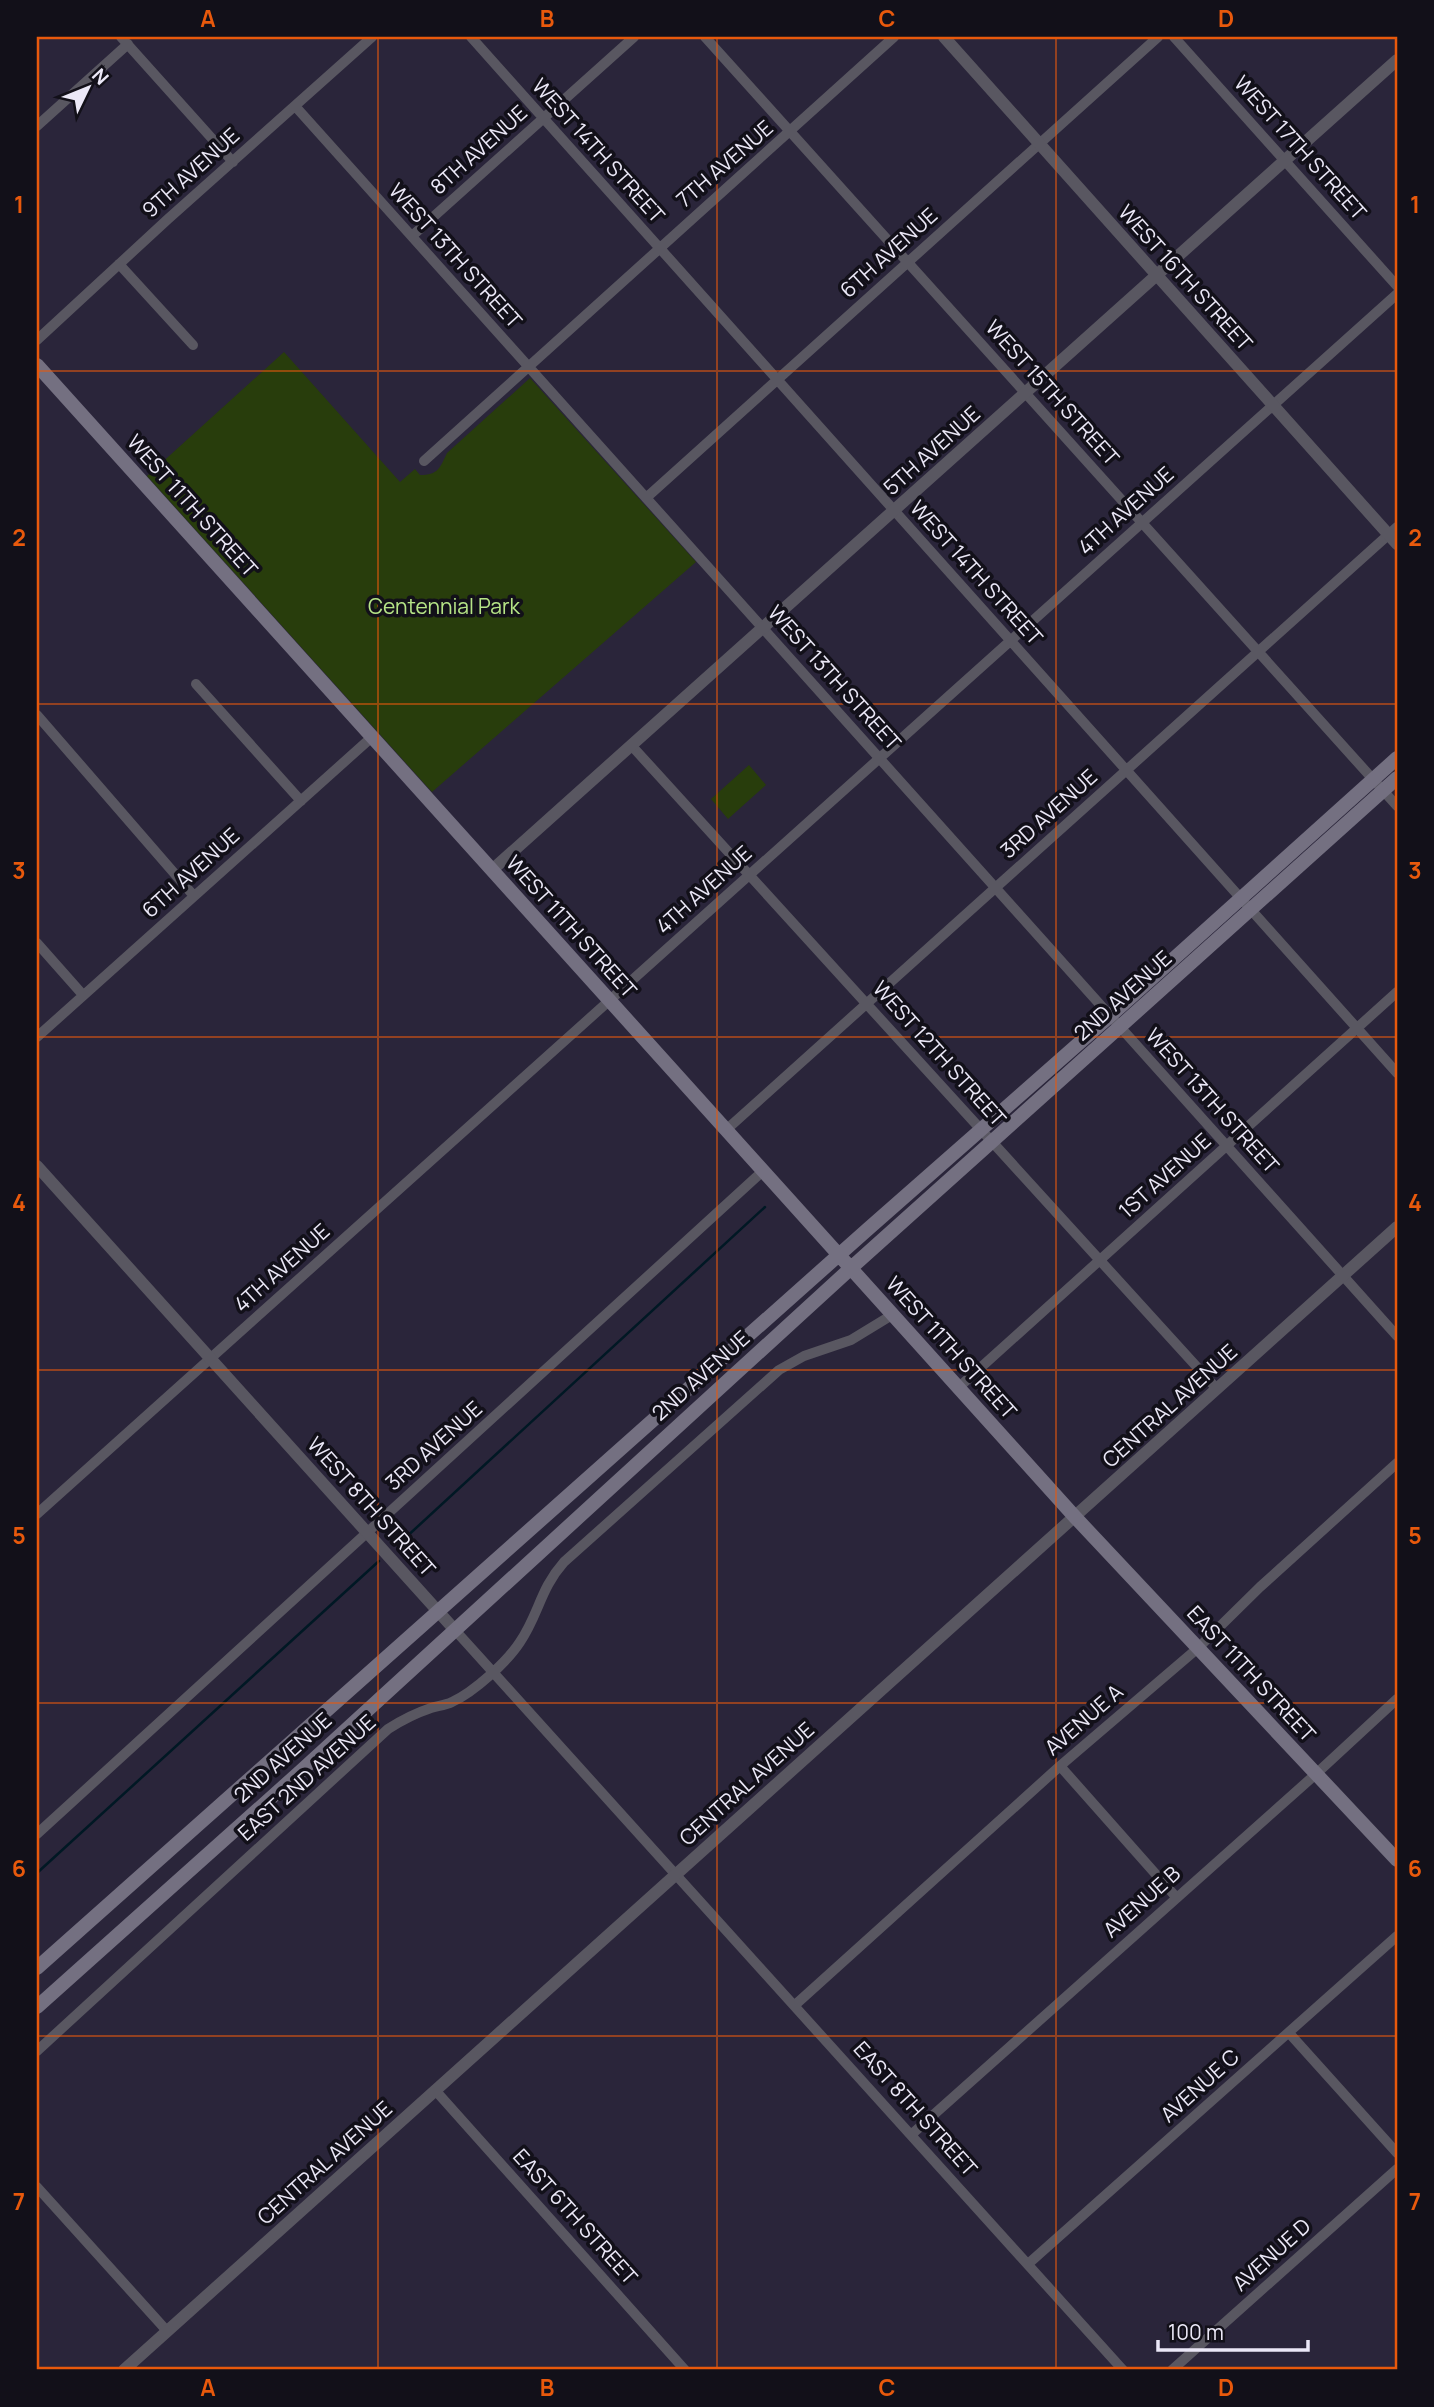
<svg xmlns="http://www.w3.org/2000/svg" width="1434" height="2407" font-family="Manrope,sans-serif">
  <rect width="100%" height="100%" fill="#2a253a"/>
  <path fill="#283d0c" d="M284 352 400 482 415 469 420 475C438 475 440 468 447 453L530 378 696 562 432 792 147 476Z
    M749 765 766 785 728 819 711 799Z"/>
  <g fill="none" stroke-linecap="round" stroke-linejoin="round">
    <path stroke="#001824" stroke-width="2.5" d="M403 1540 765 1207
      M37 1873 379 1561"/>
    <path stroke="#595761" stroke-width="10" d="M121 37 233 162
      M471 37 1397 1073
      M705 37 1397 806
      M1174 37 1397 286
      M295 106 1397 1336
      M37 126 128 44
      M412 236 634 37
      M119 264 193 345
      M37 340 168 219 372 37
      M424 461 894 37
      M646 498 1158 37
      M196 684 301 801
      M37 715 194 896
      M631 745 1217 1389
      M37 943 83 995
      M37 1037 372 737
      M726 1130 1397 527
      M958 1388 1397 992
      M37 1514 1397 294
      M454 1629 1123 2370
      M1060 1766 1176 1897
      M37 1834 763 1171
      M795 2005 1060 1766 1198 1648 1260 1587 1397 1463
      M1289 2033 1397 2153
      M37 2051 388 1729C402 1720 416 1713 431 1708 438 1706 446 1705 452 1702 474 1692 507 1662 520 1642 539 1614 540 1589 564 1562L779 1370 804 1356 851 1340 892 1315
      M435 2090 685 2370
      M912 2134 1317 1773 1397 1699
      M37 2187 167 2331
      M1028 2264 1397 1936
      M1172 2370 1397 2169"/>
    <path stroke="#595761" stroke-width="12" d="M944 37 1397 544
      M492 870 1397 60
      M37 1166 454 1629
      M124 2370 1397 1227"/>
    <path stroke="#747081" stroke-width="14" d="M37 365 1075 1517 1397 1860
      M37 1968 868 1229 1110 1016 1397 758
      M37 2007 301 1771 851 1268 1397 778"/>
  </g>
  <path fill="none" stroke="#e8590c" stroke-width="2" stroke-opacity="0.55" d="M378 37V2370M717 37V2370M1056 37V2370M37 371H1397M37 704H1397M37 1037H1397M37 1370H1397M37 1703H1397M37 2036H1397"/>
  <g text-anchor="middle" stroke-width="7" stroke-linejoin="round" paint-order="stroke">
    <g font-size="21" fill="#ebe8f7" stroke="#121019">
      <text transform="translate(1300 148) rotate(48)" y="7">WEST 17TH STREET</text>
      <text transform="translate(479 150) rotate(-42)" y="7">8TH AVENUE</text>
      <text transform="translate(598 151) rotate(48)" y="7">WEST 14TH STREET</text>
      <text transform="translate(725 164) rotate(-41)" y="7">7TH AVENUE</text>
      <text transform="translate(191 173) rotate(-42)" y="7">9TH AVENUE</text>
      <text transform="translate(889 253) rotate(-42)" y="7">6TH AVENUE</text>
      <text transform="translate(455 256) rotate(48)" y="7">WEST 13TH STREET</text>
      <text transform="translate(1185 278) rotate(48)" y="7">WEST 16TH STREET</text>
      <text transform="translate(1052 393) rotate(48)" y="7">WEST 15TH STREET</text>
      <text transform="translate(932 451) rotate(-42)" y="7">5TH AVENUE</text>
      <text transform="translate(192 506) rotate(48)" y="7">WEST 11TH STREET</text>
      <text transform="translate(1126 511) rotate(-42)" y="7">4TH AVENUE</text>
      <text transform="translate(976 573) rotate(48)" y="7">WEST 14TH STREET</text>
      <text transform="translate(834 678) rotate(48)" y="7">WEST 13TH STREET</text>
      <text transform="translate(1049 814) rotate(-42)" y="7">3RD AVENUE</text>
      <text transform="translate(191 873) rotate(-42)" y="7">6TH AVENUE</text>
      <text transform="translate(704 890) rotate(-42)" y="7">4TH AVENUE</text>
      <text transform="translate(571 927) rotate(48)" y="7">WEST 11TH STREET</text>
      <text transform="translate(1123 996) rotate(-42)" y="7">2ND AVENUE</text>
      <text transform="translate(939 1054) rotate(48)" y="7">WEST 12TH STREET</text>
      <text transform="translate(1212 1101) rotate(48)" y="7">WEST 13TH STREET</text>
      <text transform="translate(1165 1176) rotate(-42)" y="7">1ST AVENUE</text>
      <text transform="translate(282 1268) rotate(-42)" y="7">4TH AVENUE</text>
      <text transform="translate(951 1348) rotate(48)" y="7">WEST 11TH STREET</text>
      <text transform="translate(701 1376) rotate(-42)" y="7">2ND AVENUE</text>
      <text transform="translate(1170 1406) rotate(-42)" y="7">CENTRAL AVENUE</text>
      <text transform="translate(434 1446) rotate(-42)" y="7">3RD AVENUE</text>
      <text transform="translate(371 1507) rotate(48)" y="7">WEST 8TH STREET</text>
      <text transform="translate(1251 1674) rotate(47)" y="7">EAST 11TH STREET</text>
      <text transform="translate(1084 1720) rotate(-41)" y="7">AVENUE A</text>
      <text transform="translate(283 1758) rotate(-42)" y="7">2ND AVENUE</text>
      <text transform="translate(307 1778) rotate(-42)" y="7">EAST 2ND AVENUE</text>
      <text transform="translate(747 1784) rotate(-42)" y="7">CENTRAL AVENUE</text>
      <text transform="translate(1142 1902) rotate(-42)" y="7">AVENUE B</text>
      <text transform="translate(1200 2086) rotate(-42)" y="7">AVENUE C</text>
      <text transform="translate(915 2109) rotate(48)" y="7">EAST 8TH STREET</text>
      <text transform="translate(325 2163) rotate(-42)" y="7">CENTRAL AVENUE</text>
      <text transform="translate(575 2217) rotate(48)" y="7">EAST 6TH STREET</text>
      <text transform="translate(1272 2255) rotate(-42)" y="7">AVENUE D</text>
    </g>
    <g font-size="21" fill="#b6e587" stroke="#121019">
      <text x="444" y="614">Centennial Park</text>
    </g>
  </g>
  <rect width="1434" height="2407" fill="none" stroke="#121019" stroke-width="77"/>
  <g transform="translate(88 88) rotate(47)" stroke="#121019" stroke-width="5" paint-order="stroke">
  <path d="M0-5L12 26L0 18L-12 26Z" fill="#ebe8f7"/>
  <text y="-10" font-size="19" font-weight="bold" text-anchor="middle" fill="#ebe8f7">N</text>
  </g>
  <path d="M1158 2340v10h150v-10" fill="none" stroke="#ebe8f7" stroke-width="3.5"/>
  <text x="1168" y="2340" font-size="21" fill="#ebe8f7" stroke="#121019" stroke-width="5" paint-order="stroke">100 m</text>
  <rect x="38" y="38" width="1358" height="2330" fill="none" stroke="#e8590c" stroke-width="2.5"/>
  <g font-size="23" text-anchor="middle" font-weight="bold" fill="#e8590c">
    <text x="208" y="27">A</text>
    <text x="547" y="27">B</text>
    <text x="887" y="27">C</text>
    <text x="1226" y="27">D</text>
    <text x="19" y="213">1</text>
    <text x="1415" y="213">1</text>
    <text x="19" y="546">2</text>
    <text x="1415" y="546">2</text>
    <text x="19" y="879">3</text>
    <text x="1415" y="879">3</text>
    <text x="19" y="1211">4</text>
    <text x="1415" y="1211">4</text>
    <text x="19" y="1544">5</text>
    <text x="1415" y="1544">5</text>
    <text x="19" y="1877">6</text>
    <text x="1415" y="1877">6</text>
    <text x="19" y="2210">7</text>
    <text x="1415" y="2210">7</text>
    <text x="208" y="2396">A</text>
    <text x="547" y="2396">B</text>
    <text x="887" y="2396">C</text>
    <text x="1226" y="2396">D</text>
  </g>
</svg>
